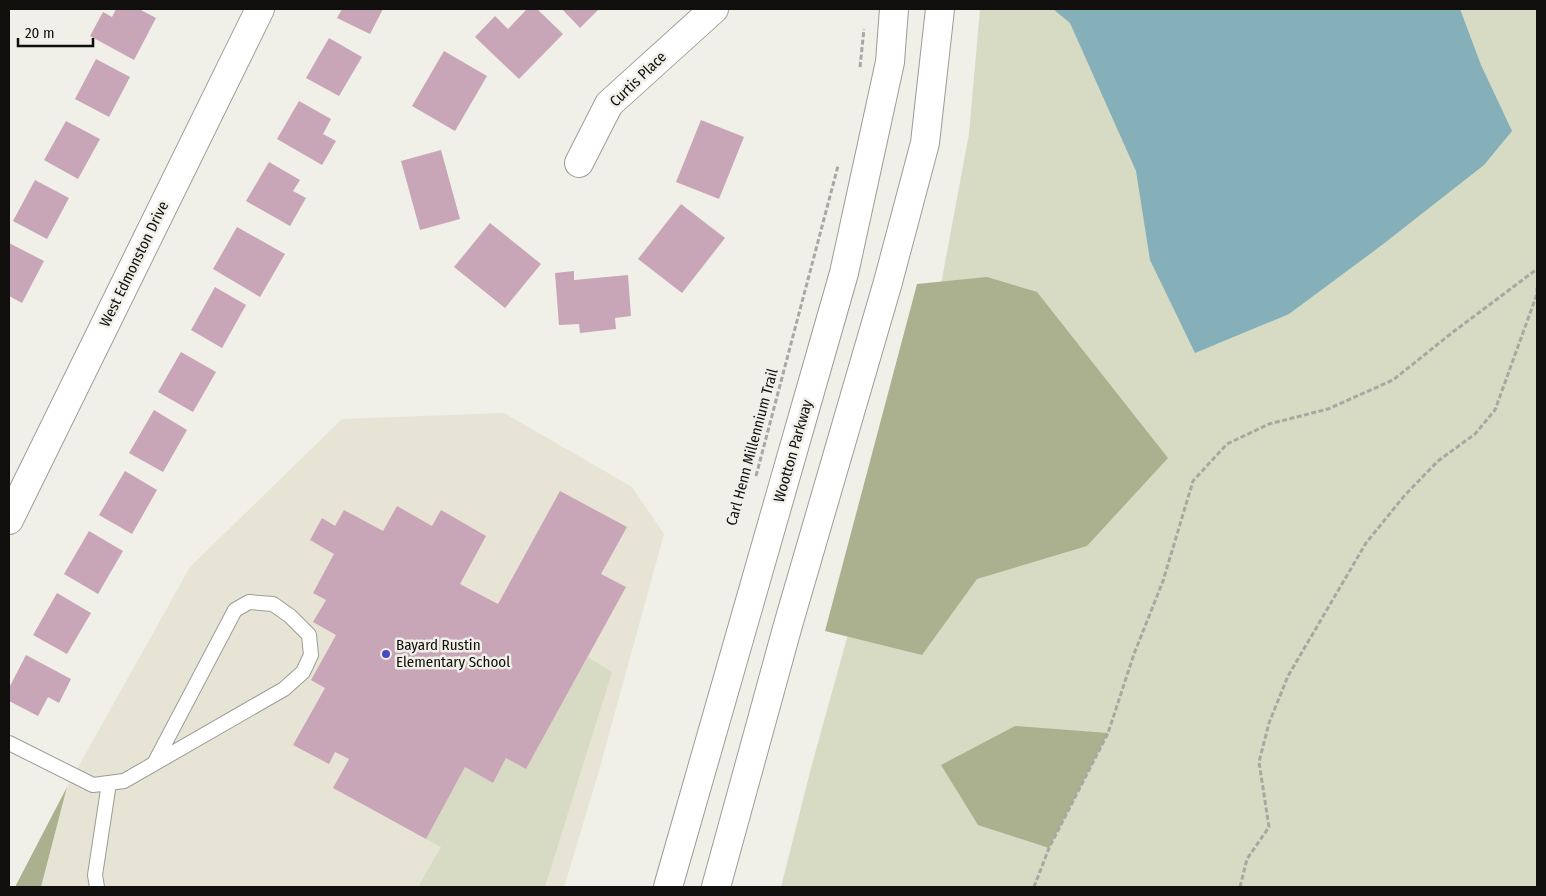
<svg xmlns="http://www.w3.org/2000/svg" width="1546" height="896" font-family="'Fira Sans Condensed',sans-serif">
  <rect width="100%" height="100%" fill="#f0efe8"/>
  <path fill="#e7e4d6" d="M504 413 632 487 664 534 598 774 564 887H41L67 787 190 567 342 419Z"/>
  <path fill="#d7dbc4" d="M980 9H1537V887H781L811 768 933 327 969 134Z
    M588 657 612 672 545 887H418L441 847 426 839 465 767 493 783 506 758 526 769Z"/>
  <path fill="#abb18f" d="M987 277 1037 292 1168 458 1087 546 977 579 922 655 825 631 917 284Z
    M1015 726 1108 733 1049 848 978 825 941 765Z
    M67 787 41 887H15Z"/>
  <path fill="#85afb9" d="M1053 9H1460L1481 65 1512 131 1484 165 1382 245 1289 314 1195 353 1150 260 1136 171 1070 23Z"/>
  <path fill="#c9a6b7" d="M116 9H139L156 18 134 60 90 36 103 12 112 17Z
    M342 9H383L370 34 337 18Z
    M527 9H537L563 34 519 79 475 37 495 16 508 29Z
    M562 9H599L580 28Z
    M329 38 362 57 339 96 306 78Z
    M444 51 487 76 455 131 412 106Z
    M96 59 130 77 109 117 75 99Z
    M299 101 331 119 323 134 336 141 322 165 277 139Z
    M701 120 744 137 719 199 676 182Z
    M66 121 100 139 78 179 44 160Z
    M441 150 460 219 420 230 401 161Z
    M269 162 300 180 293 191 306 198 290 226 246 201Z
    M35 180 69 198 47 239 13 221Z
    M681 204 725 238 682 293 638 259Z
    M490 223 541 264 505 308 454 267Z
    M237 227 285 254 260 297 213 269Z
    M9 243 44 261 22 303 9 296Z
    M574 271V280L628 275 631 316 615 318 616 329 580 333 579 324 559 325 555 273Z
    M215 287 246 305 222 348 191 330Z
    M181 352 216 372 193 412 158 392Z
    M154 410 187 430 163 472 129 453Z
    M125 471 157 490 132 534 99 515Z
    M560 491 627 527 601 574 626 587 526 769 506 758 493 783 465 767 426 839 333 788 349 759 335 752 329 764 293 745 325 688 311 680 336 635 313 622 326 600 313 593 334 554 310 540 322 518 335 526 344 510 383 531 397 506 432 526 441 510 486 536 460 584 498 604Z
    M89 531 123 551 98 594 64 574Z
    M57 593 91 613 67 654 33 635Z
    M26 655 71 679 59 703 48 697 38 716 9 701V688Z"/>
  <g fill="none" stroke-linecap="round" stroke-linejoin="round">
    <g stroke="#9d9c96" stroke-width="16">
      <path id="service" d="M9 743 93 785 124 781 284 689 303 672 311 655 309 635 290 616 273 604 249 602 235 610 155 762
        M97 887 95 875 109 783"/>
    </g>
    <g stroke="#9d9c96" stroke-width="30">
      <path id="minor" d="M579 163 609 104 714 9"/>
    </g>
    <g stroke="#9d9c96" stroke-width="30">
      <path id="tertiary" d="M9 520 260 9"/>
    </g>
    <g stroke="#9d9c96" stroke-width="30">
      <path id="secondary" d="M668 887 844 273 890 62 894 9
        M716 887 788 625 888 282 925 143 940 9"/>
    </g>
    <path stroke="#a8a7a1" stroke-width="3" stroke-dasharray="5 2.5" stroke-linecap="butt" d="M860 67 864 29
      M756 476 838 166
      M1034 887 1049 848 1108 733 1134 654 1163 581 1193 481 1227 444 1269 424 1328 409 1393 380 1453 332 1537 269
      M1240 887 1247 859 1269 827 1259 762 1269 723 1288 676 1366 543 1405 495 1438 461 1475 434 1495 410 1537 294V288"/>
    <use href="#service" stroke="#fff" stroke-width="14"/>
    <use href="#minor" stroke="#fff" stroke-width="28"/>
    <use href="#tertiary" stroke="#fff" stroke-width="28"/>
    <use href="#secondary" stroke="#fff" stroke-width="28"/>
  </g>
  <circle fill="#484bc1" stroke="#f0efe8" stroke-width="2" cx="386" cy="654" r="5"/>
  <g text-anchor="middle" stroke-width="5" stroke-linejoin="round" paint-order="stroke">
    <g font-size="15" fill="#100f0d" stroke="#f0efe8">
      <text transform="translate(638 79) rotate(-44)" y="5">Curtis Place</text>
      <text transform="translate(134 264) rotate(-64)" y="5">West Edmonston Drive</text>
      <text transform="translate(752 447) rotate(-75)" y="5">Carl Henn Millennium Trail</text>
      <text transform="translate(793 451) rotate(-74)" y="5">Wootton Parkway</text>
    </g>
    <g font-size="15" fill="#100f0d" stroke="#f0efe8" text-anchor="start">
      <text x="396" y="650">Bayard Rustin<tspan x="396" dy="17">Elementary School</tspan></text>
    </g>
  </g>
  <rect width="1546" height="896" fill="none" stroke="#100f0d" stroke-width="20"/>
  <path d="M18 38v8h75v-8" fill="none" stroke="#100f0d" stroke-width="2.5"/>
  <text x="25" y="38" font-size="15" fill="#100f0d" stroke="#f0efe8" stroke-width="4" paint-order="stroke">20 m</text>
</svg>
